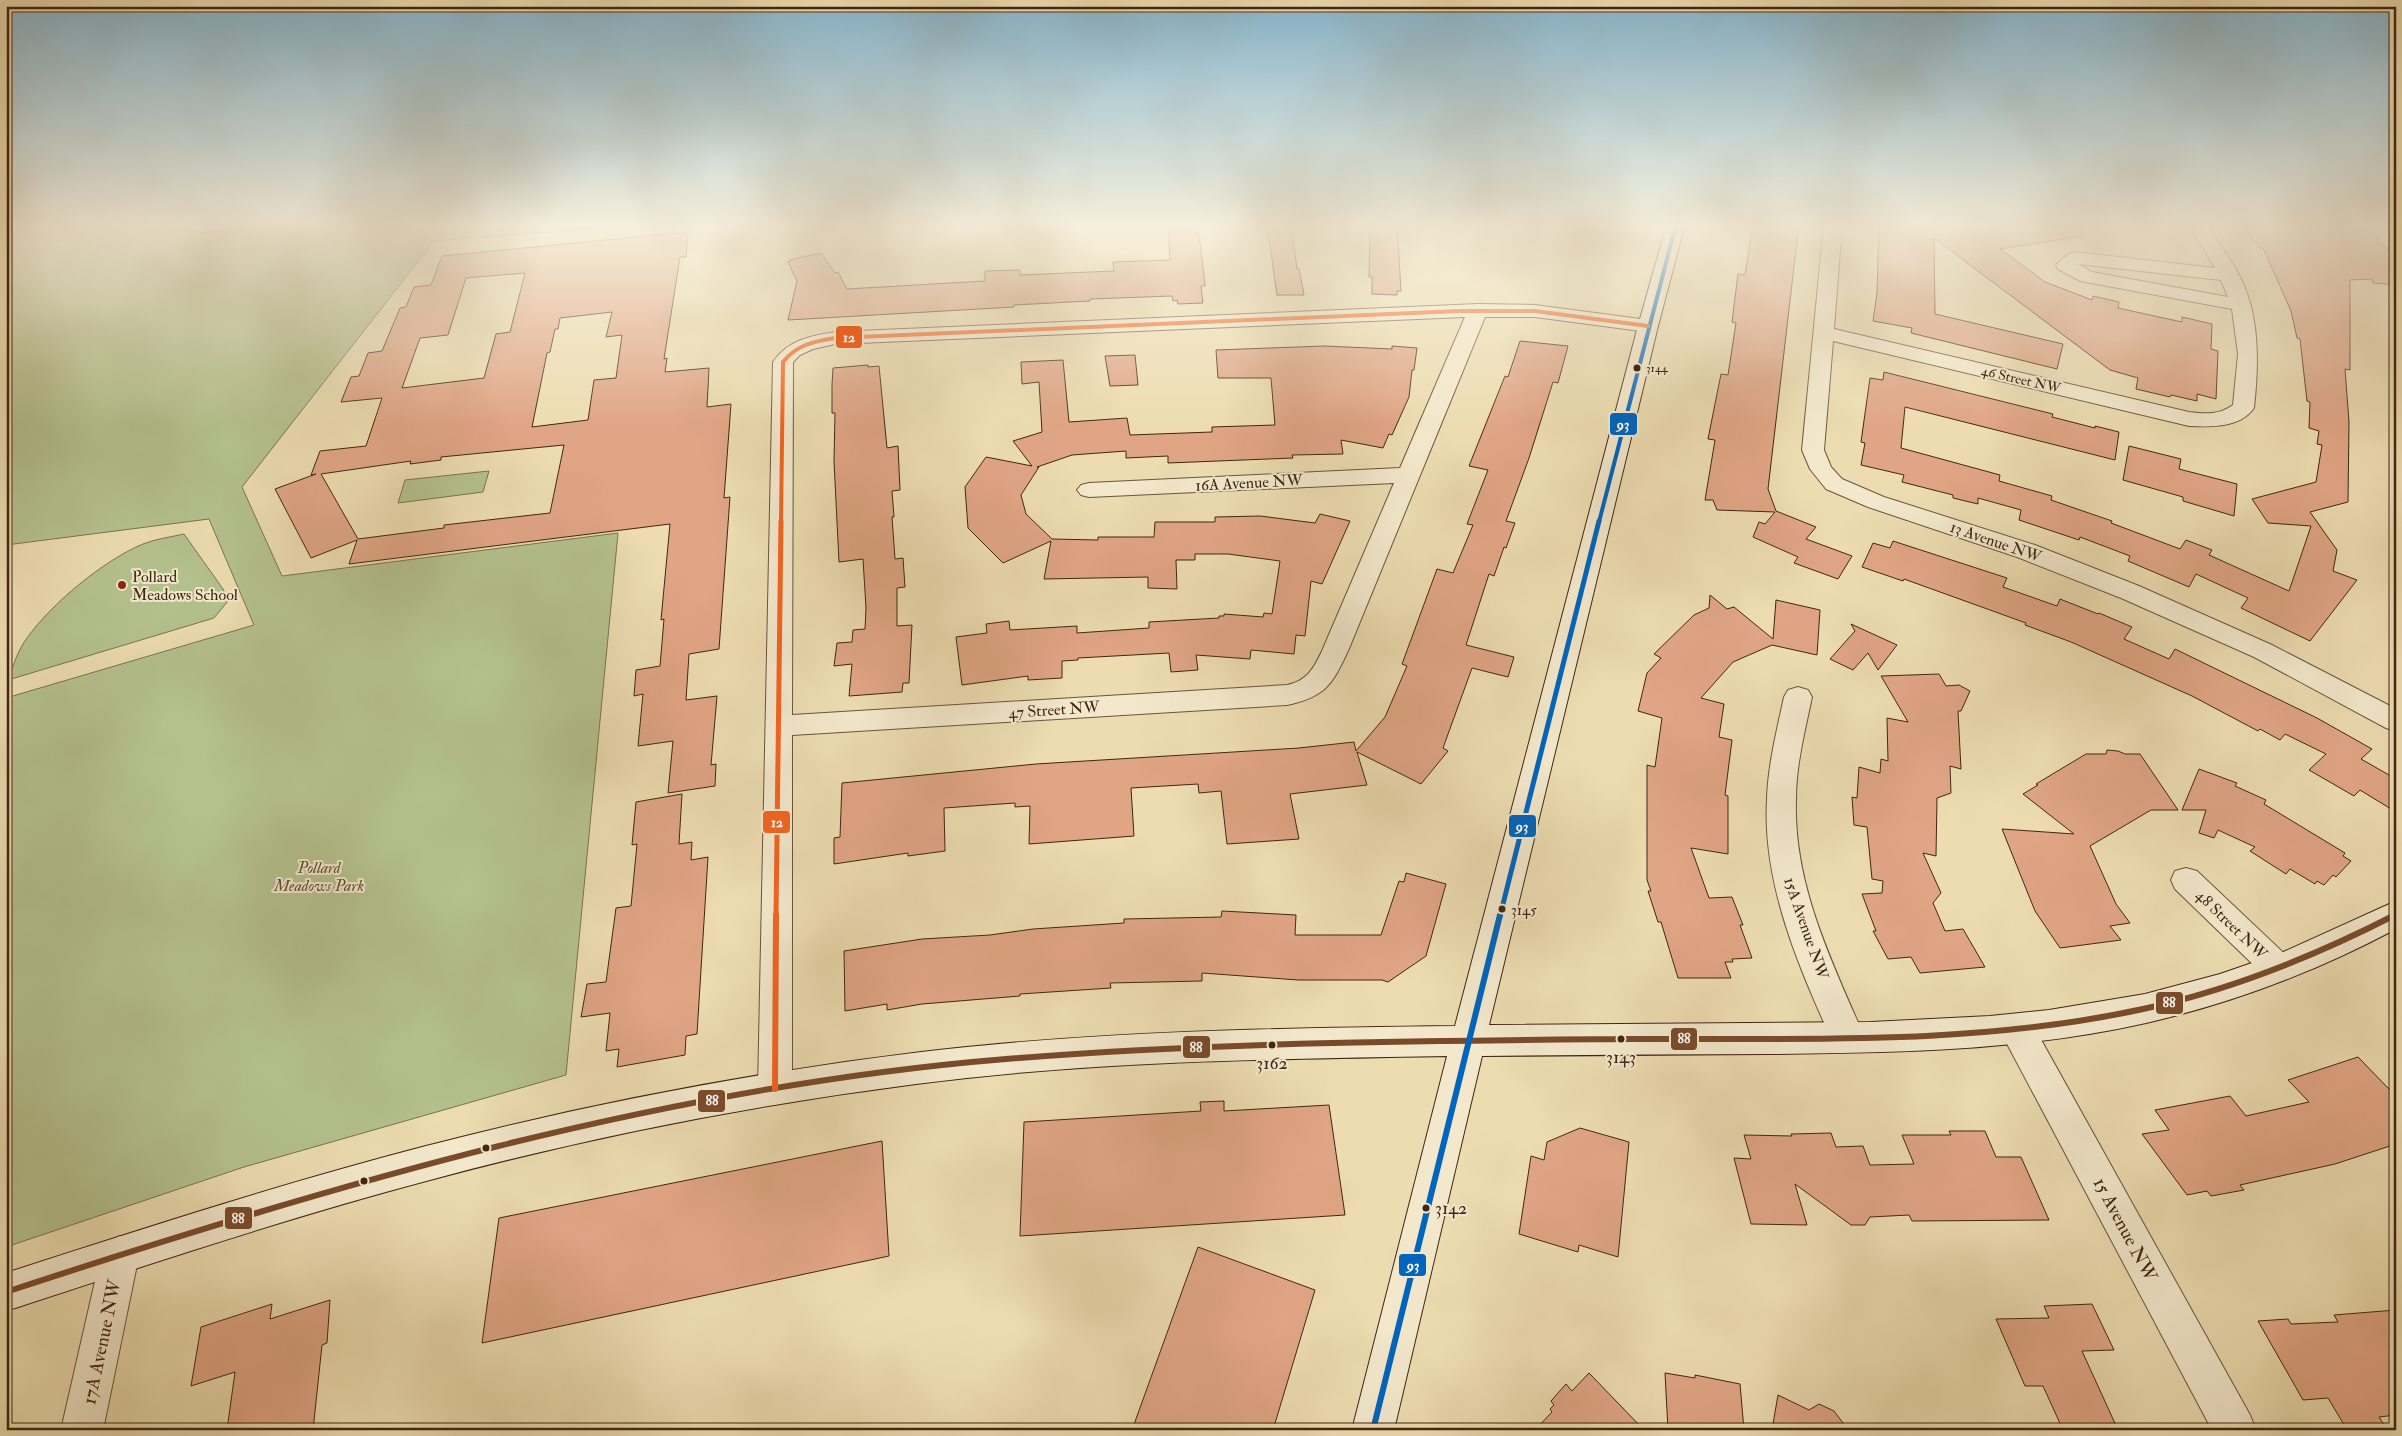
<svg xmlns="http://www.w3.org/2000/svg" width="2402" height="1436" font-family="'IM FELL Double Pica',serif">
  <rect width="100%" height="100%" fill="#ecdcb0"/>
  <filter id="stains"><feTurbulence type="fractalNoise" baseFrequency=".004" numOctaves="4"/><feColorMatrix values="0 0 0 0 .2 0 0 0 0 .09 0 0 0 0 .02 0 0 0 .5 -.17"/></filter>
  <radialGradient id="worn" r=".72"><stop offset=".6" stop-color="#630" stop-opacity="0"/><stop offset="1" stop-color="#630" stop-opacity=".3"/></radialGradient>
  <path fill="#b4c18d" stroke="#7a7450" d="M22 224H175L200 233 296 224H653L434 241 242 487 282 576 618 533 566 1075 244 1167 6 1247V698L254 625 209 519 6 545V231Z
    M489 471 483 492 398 503 405 480Z
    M184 534 223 589 228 601 214 618 8 680C13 666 18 650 27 638 51 604 104 560 143 544 155 539 171 537 184 534Z"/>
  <path fill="#e0a585" stroke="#402713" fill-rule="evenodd" d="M1168 224H1195L1196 234H1199L1205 286H1201L1203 303 1178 304 1177 300 1173 301 1172 296 1090 299V301L1014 305V307L788 320 797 281 788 262H790L789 260 821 253 835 273 838 272 847 289 985 281V271L1020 270V275L1114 271 1113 262 1170 260Z
    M1267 224H1291L1297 269H1299L1304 295H1277Z
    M1374 224H1397L1401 291H1397V295L1372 294V277H1369L1370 229H1374Z
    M1753 224H1799L1768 489 1776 511 1816 527 1806 539 1852 556 1838 579 1794 563 1798 557 1753 537 1759 522 1765 524 1775 512 1717 510 1713 500H1705L1715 440 1708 439 1721 374 1728 375 1736 323 1732 322 1738 274 1745 275Z
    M1896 224H2082L2083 236 2000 249 2045 282 2092 300 2093 296 2119 302 2118 308 2182 322V317L2212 324 2211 349 2218 351 2216 399 2197 394V401L2171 395 2170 397 2136 389 2138 378 2110 370 1934 238 1935 314 2063 344 2057 369 1911 333 1912 328 1873 321 1877 293 1879 225 1896 228Z
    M2241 224H2336L2367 226 2396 259V285L2373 283 2372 279 2350 280V370L2345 369 2349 422 2348 502 2310 512 2337 550 2333 571 2357 580 2310 641 2241 608 2248 598 2196 574 2189 587 2128 561 2130 556 2080 537 2079 540 2019 520 2021 510 1978 498V504L1953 498V495L1902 482 1904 475 1861 465 1865 443 1861 442 1870 378 1883 380 1884 372 2053 414 2052 417 2095 428V426L2119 432 2115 460 1905 407 1901 448 2000 475 1999 481 2052 496 2051 500 2112 521 2111 523 2180 549 2186 540 2212 550 2209 555 2289 591 2311 526 2268 523 2252 499 2316 482 2322 445 2317 444 2319 431 2309 428 2310 402 2307 401 2300 339 2297 338 2291 311 2263 248H2259Z
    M688 232 686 257H680L664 359 667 358 665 372 709 368 707 407 731 404 724 498 730 497 719 649 689 654 686 700 717 696 711 765 716 764 715 786 668 793 673 741 638 746 643 694 634 696 636 670 660 666 664 619 661 620 670 524 349 564 357 540 311 558 275 489 316 474 311 475 320 451 366 446 382 398 341 402 351 377 359 376 368 353 382 351 400 308 406 307 414 287 431 285 442 256ZM525 273 510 332 496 334 484 378 402 388 420 338 448 335 466 278ZM612 312 606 337 622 335 616 378 594 380 588 420 532 427 547 353 550 352 555 329H558L560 318ZM564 445 550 513 444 525V528L358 539 321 474 411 461 410 464 441 460V457Z
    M1520 341 1568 346 1558 383 1553 382 1529 458 1506 521 1515 523 1506 548 1504 547 1494 576 1489 574 1466 645 1514 657 1508 677 1472 668 1443 748 1448 751 1421 784 1357 752 1367 785 1290 794 1299 839 1227 844 1221 791 1199 793 1198 784 1131 788 1134 836 1029 844 1030 806 1015 807V803L944 808 945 851 908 856V853L834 864V838L840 837 842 783 1036 764 1299 748 1354 742 1356 751 1385 717 1407 666 1402 664 1437 569 1453 573 1473 525 1467 524 1488 470 1469 466 1505 376 1508 377Z
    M1324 346 1392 349V346L1417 348 1414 370H1412L1409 397 1392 435 1389 434 1383 448 1341 440 1343 454 1292 455 1293 458 1168 463V456L1126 458V451L1072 455 1037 467H1039L1021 495 1026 514 1052 539 1098 540V537H1154L1155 522H1215V517L1260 516 1315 523 1320 514 1350 521 1322 584 1311 581 1305 636 1296 635 1294 654 1251 650 1250 659 1196 655 1198 670 1171 672 1169 653 1078 658V660L1062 661V678L1028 680V676L962 685 956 637 987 633 986 624 1009 621 1010 630 1077 626V633L1149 628V622L1219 618V616H1224V614L1263 617 1264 613 1272 614 1280 561 1228 554H1195V560H1176L1177 589 1148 588V577L1044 579 1051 541 1003 563 968 528 965 487 986 457 1032 466 1013 441 1042 432 1039 382 1022 384 1021 362 1063 360 1069 422 1127 418 1130 435 1212 432V427L1275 425 1271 378H1218L1216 350Z
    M1135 355 1138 385 1110 386 1105 356Z
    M868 365V367L879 366 887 448 898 446 900 490 892 491 894 517H892L895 559 903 558 905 587 897 588V626L912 625 909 683H903L902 692 849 696 852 664 834 666 837 643 852 642 853 630 865 629 866 608 863 559 839 562 834 461 835 413H832V385L833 368Z
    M2129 446 2181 459 2179 469 2237 484 2234 516 2183 501V497L2123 480Z
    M1893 541 2007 578 2003 587 2057 606 2060 599 2098 614 2099 613 2132 627 2124 639 2169 659 2175 649 2317 718 2372 749 2361 759 2396 779V812L2360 790 2354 796 2309 770 2326 754 2285 734 2280 740 2260 729 2258 731 2192 696 2071 642 2025 625 2026 623 1904 579 1903 581 1862 567 1873 543 1890 548Z
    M1710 595 1727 609 1734 607 1773 639 1776 600 1820 610 1817 655 1772 645 1733 662 1701 698 1724 704 1719 737 1732 740 1725 795 1728 796V854L1691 848 1709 898 1732 897 1743 925H1740L1752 958 1732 959 1733 962H1725L1731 978H1678L1661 922H1658L1648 891H1651L1647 880V765L1655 767 1662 718 1638 711 1647 673 1661 658 1654 654 1694 615 1709 608Z
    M1851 624 1897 645 1878 670 1868 653 1853 670 1830 659 1855 631Z
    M1939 674 1946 686 1959 685 1970 691 1961 711H1958L1961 769 1950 766 1951 793 1937 798 1936 856 1923 853 1941 893 1933 903 1945 931 1963 929 1985 967 1920 973 1911 957 1888 959 1873 931H1876L1862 894 1882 893 1883 881 1872 879 1867 827 1854 825 1852 797 1857 798 1859 767 1880 773 1881 759 1888 761 1887 718 1908 722 1881 676Z
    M2107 750 2118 751 2125 754H2140L2178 810H2151L2090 846 2116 904 2130 923 2110 926 2121 940 2060 948 2035 911 2002 829 2074 834 2023 794 2038 785 2036 784 2086 754H2106Z
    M2199 769 2237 783 2235 786 2266 800 2264 804 2345 853 2343 856 2351 861 2336 877 2333 875 2324 885 2317 881 2315 884 2290 869 2286 874 2250 851 2255 847 2218 830 2214 838 2199 833 2206 810H2182Z
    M682 794 679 844 692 842 691 860 708 857 697 1034 686 1036 685 1055 617 1067 619 1049 606 1051 610 1013 581 1017 587 984 606 982 616 908 631 906 637 844 632 845 636 802Z
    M1406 873 1446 884 1426 956 1388 982 1382 980H1298L1202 973V981L1110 983 1111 988 1020 994V996L922 1004 887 1010V1004L845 1011 844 951 922 939 990 935 1033 929 1124 923V919L1221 917 1222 911 1296 915 1295 935H1381L1399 881 1404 882Z
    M2358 1057 2389 1089 2396 1087V1144L2335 1164 2240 1185 2244 1190 2211 1196 2207 1191 2187 1195 2142 1134 2169 1130 2155 1110 2230 1096 2246 1116 2309 1102 2288 1080Z
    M1224 1101V1111L1329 1105 1345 1215 1020 1236 1024 1122 1201 1111 1200 1102Z
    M1580 1128 1629 1142 1618 1257 1579 1245 1578 1252 1519 1234 1531 1156 1544 1160 1547 1142Z
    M1949 1131H1985L1996 1157H2021L2049 1220 1912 1221 1909 1215 1870 1217 1865 1225H1851L1795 1184 1807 1225 1751 1224 1734 1158 1751 1159 1744 1135 1792 1136 1791 1134 1831 1133 1836 1147 1863 1146 1870 1165 1914 1164 1902 1135H1951Z
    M882 1141 889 1256 482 1343 499 1218Z
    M1198 1247 1315 1290 1273 1430H1132Z
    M330 1300 327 1343 322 1345 313 1430H227L235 1372 191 1386 201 1327 272 1304 270 1319Z
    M2092 1304 2114 1350 2082 1351 2118 1430H2063L2043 1386H2025L1996 1319 2049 1318 2044 1306Z
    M2396 1310V1415L2379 1417 2385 1426 2346 1428 2328 1398 2303 1400 2258 1321 2288 1319 2291 1324 2338 1322 2334 1315Z
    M1589 1373 1644 1430H1535L1552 1412 1550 1409 1554 1405 1551 1401 1566 1384 1572 1391Z
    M1665 1373 1695 1378V1375L1740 1384 1744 1430H1668Z
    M1778 1395 1809 1410 1819 1404 1834 1411 1846 1427 1852 1430H1772Z"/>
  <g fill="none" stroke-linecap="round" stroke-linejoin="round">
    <g stroke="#6b543a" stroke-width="2">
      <path id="street" d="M1824 224H1842L1834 329 2189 412C2206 414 2219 415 2233 405L2238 354 2232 309 2080 281 2058 269 2056 265 2068 254 2075 252 2215 268 2189 224H2207C2217 240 2229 257 2238 273 2260 313 2259 362 2254 408 2240 428 2211 427 2189 426L1833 341 1824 450 1831 467 1842 479 1884 497 2035 545 2139 586 2272 645 2396 709V731L2386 728 2254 657 2121 598 2017 557 1868 507 1826 489 1810 469 1802 450ZM2078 264 2221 280 2228 297 2092 272Z
        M1478 304 1535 305 1648 320 1655 322 1658 326 1655 330 1648 332 1535 317H1485L1348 651C1332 685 1325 697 1287 705L792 735V1089L787 1100 775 1105 763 1100 758 1089 773 362C788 340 810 336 835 332ZM1465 317 1400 468 1089 483 1081 485 1077 490 1081 495 1089 497 1394 483 1322 651C1314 668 1307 681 1287 685L792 715 793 362 800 355 813 349 835 344Z
        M1798 687 1808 690 1812 697C1805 731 1796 765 1796 799 1793 883 1831 960 1864 1036L1859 1047 1847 1051 1835 1047C1800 970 1762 885 1767 799 1768 764 1777 730 1784 697L1788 690Z
        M2186 868 2197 871 2289 958 2294 968 2289 978 2278 982 2267 978 2175 889 2171 880 2175 871Z
        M2017 1014 2029 1018 2250 1415 2256 1430H2212L2005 1040 2000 1029 2005 1018Z
        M120 1236 133 1242 139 1255 103 1430H61L101 1255 107 1242Z"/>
    </g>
    <g stroke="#402713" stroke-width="2">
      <path id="secondary" d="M1667 224H1685L1658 326 1489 1025 1871 1022 1990 1016 2049 1010 2145 994 2220 974 2281 953 2396 901V929C2317 971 2233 1003 2146 1023 2022 1051 1894 1053 1768 1054 1672 1054 1577 1055 1482 1056L1394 1430H1352L1447 1056C1270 1059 1092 1061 916 1084 752 1105 589 1137 430 1180 287 1218 147 1265 6 1311V1273C145 1228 284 1183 426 1146 588 1104 755 1072 921 1052 1098 1031 1277 1028 1455 1026L1638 326Z"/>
    </g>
    <use href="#street" fill="#f3e8cc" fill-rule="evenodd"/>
    <use href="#secondary" fill="#f3e8cc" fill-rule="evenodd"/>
    <g stroke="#f3e8cc" stroke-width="9">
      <path id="bus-1-far1" d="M2392 916 2396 914"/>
    </g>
    <g stroke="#f3e8cc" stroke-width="10">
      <path id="bus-1" d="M6 1292C331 1185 663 1087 1006 1059 1214 1042 1422 1041 1630 1039 1801 1038 1975 1046 2143 1009 2231 990 2315 956 2395 915"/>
    </g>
    <g stroke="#f3e8cc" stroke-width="6">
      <path id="bus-2-far2" d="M1599 522 1676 224"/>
    </g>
    <g stroke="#f3e8cc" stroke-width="9">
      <path id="bus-2-far1" d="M1500 916 1599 521"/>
    </g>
    <g stroke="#f3e8cc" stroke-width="10">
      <path id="bus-2" d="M1373 1430 1500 915"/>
    </g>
    <g stroke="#f3e8cc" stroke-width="6">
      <path id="bus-3-far2" d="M781 522 783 362C796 345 815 341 835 338L1458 311H1535L1648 326"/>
    </g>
    <g stroke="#f3e8cc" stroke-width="9">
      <path id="bus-3-far1" d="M776 916 781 521"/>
    </g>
    <g stroke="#f3e8cc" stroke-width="10">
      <path id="bus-3" d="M775 1089 776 915"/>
    </g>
    <use href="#bus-1-far1" stroke="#7a4b2a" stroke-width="5"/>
    <use href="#bus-1" stroke="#7a4b2a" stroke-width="6"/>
    <use href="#bus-2-far2" stroke="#0065bd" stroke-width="4"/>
    <use href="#bus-2-far1" stroke="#0065bd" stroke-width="5"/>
    <use href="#bus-2" stroke="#0065bd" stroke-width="6"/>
    <use href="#bus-3-far2" stroke="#f26522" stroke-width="4"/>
    <use href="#bus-3-far1" stroke="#f26522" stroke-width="5"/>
    <use href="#bus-3" stroke="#f26522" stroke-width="6"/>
  </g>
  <linearGradient id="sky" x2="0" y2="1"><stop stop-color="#88b7cf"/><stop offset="0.53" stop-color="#f6efdb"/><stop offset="1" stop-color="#f6efdb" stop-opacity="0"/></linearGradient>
  <rect width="2402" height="425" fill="url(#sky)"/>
  <g fill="#402713" stroke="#f3e8cc" stroke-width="2">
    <circle cx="1637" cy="368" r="4.5"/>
    <circle cx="1502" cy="909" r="4.5"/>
    <circle cx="1621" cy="1039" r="4.5"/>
    <circle cx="1272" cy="1045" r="4.5"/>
    <circle cx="486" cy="1148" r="4.5"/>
    <circle cx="364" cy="1181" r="4.5"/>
    <circle cx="1426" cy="1208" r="4.5"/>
  </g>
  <circle fill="#8f2418" stroke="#f3e8cc" stroke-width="2" cx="122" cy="585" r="5"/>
  <g text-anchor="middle" stroke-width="4" stroke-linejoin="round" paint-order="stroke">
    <g font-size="12" fill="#402713" stroke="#f3e8cc" text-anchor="start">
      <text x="1646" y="372">3144</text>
    </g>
    <g font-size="14" fill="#402713" stroke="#f3e8cc">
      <text transform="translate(2021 379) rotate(13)" y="5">46 Street NW</text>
    </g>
    <g font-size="15" fill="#402713" stroke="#f3e8cc" text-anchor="start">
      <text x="1511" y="915">3145</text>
    </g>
    <g font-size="16" fill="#402713" stroke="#f3e8cc">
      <text transform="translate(1249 482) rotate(-3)" y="6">16A Avenue NW</text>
      <text transform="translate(1996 541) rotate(19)" y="6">13 Avenue NW</text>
      <text transform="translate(1054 709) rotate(-4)" y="6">47 Street NW</text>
      <text transform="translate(2232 924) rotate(44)" y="6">48 Street NW</text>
      <text transform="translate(1807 928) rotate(71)" y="6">15A Avenue NW</text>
    </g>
    <g font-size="16" fill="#402713" stroke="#f3e8cc" text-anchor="start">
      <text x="132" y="582">Pollard<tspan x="132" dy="18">Meadows School</tspan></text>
    </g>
    <g font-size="16" font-style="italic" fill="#5d4e32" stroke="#f3e8cc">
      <text x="319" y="873">Pollard<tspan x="319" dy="18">Meadows Park</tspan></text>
    </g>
    <g font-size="18" fill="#402713" stroke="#f3e8cc">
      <text x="1621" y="1063">3143</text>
      <text x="1272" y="1069">3162</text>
      <text x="1435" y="1214" text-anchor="start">3142</text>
    </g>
    <g font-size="19" fill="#402713" stroke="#f3e8cc">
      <text transform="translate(2126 1229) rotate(62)" y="7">15 Avenue NW</text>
      <text transform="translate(101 1342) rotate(-78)" y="7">17A Avenue NW</text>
    </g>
  </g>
  <g stroke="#f3e8cc" stroke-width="2">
    <rect x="835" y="325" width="28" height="24" rx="5" fill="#f26522"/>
    <rect x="1609" y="412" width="29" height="24" rx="5" fill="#0065bd"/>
    <rect x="762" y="810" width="29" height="24" rx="5" fill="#f26522"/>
    <rect x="1508" y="814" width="29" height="24" rx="5" fill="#0065bd"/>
    <rect x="2155" y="991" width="29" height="24" rx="5" fill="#7a4b2a"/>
    <rect x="1670" y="1027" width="28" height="24" rx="5" fill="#7a4b2a"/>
    <rect x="1182" y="1035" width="29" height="24" rx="5" fill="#7a4b2a"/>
    <rect x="697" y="1089" width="29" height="24" rx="5" fill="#7a4b2a"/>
    <rect x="224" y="1206" width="29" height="24" rx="5" fill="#7a4b2a"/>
    <rect x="1398" y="1253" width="29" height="24" rx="5" fill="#0065bd"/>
  </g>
  <g font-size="14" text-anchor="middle" font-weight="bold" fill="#fff">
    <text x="849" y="342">12</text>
    <text x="1623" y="429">93</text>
    <text x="777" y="827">12</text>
    <text x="1522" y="831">93</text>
    <text x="2169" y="1007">88</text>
    <text x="1684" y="1043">88</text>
    <text x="1196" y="1052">88</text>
    <text x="712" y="1105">88</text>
    <text x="238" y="1223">88</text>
    <text x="1413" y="1270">93</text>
  </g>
  <rect width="2402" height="1436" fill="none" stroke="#ecdcb0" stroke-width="25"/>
  <rect x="8" y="8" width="2387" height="1421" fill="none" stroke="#402713" stroke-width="2.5"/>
  <rect x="12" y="12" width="2377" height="1411" fill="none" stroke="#402713"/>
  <rect width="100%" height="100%" filter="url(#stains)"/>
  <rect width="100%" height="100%" fill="url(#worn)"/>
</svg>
